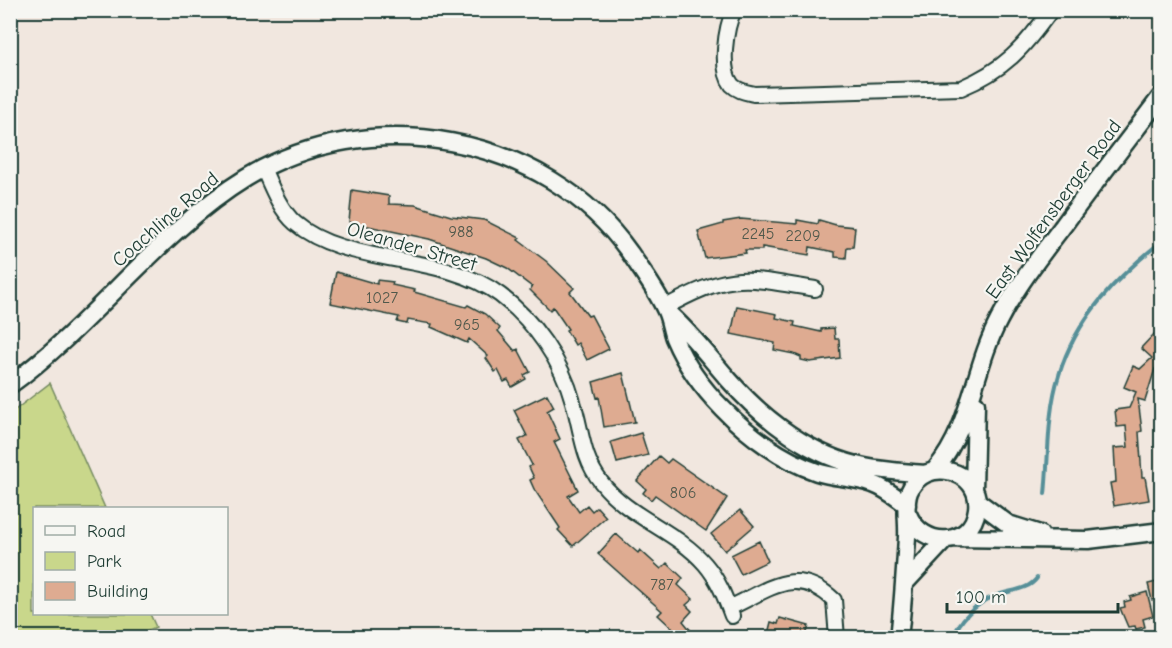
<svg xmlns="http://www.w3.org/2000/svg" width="1172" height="648" font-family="'Comic Neue',sans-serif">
  <rect width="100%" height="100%" fill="#f1e7df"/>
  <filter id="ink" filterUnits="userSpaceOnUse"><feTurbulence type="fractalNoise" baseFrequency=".0167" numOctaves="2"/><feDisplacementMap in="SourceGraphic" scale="12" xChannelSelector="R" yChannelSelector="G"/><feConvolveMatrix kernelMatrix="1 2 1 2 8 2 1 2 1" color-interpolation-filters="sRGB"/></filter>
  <g filter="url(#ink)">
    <path fill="#c9d78b" stroke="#748a60" stroke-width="1.5" d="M50 383 105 508H34V614H150L156 627 132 637H11V413Z"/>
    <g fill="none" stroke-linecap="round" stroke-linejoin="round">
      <path stroke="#568f98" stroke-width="4" d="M1045 494C1049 455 1047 412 1059 375 1076 318 1117 277 1162 241
        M953 638C959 620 976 603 995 596 1008 590 1028 591 1037 578"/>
    </g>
    <path fill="#deab91" stroke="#1f3d34" stroke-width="1.5" d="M352 190 389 196V204L415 205 451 216 484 220 520 238 518 240 546 261 574 288 570 292 588 316 591 315 609 349 587 360 578 343 575 345 566 330 568 329 553 307 550 310 530 290 532 287 507 268 486 258 429 239 349 222Z
      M741 219 797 224V220L818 224 819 220 836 225 855 227 853 247H847L846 258 835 257V252L810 247 809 255 762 247V250H745L746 253 705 258 698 231 723 224V222Z
      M336 272 377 284V280L393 282 392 285 415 290 414 292 466 307 468 305 485 314 500 328 498 331 515 351 518 349 530 372 524 375 526 379 512 387 508 380 504 382 498 370 495 372 486 358 488 356 469 339 467 343 431 327 432 324 408 320 407 324 397 322 399 317 330 303Z
      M737 306 777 314 776 318 795 322 794 326 821 332V329L834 328 835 339H839L840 358 810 362 801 360V357L794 354 774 350 775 343 731 334Z
      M1155 333 1161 340V368L1159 365 1155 369 1145 401 1138 399 1142 431 1139 432 1142 477H1145L1149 500 1114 506 1110 483 1116 482 1114 448 1128 447 1126 426 1117 427 1115 410 1129 408 1136 392 1124 387 1133 366 1140 369 1152 358 1141 348Z
      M623 373 635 422 604 427 599 397 597 398 593 382Z
      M547 394 554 407 547 411 560 439 554 442 578 490 568 496 579 512 587 505 592 511 597 507 606 517 573 546 558 530 560 528 534 489 530 480 534 478 529 467 532 465 519 440 527 436 514 410Z
      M641 433 648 455 617 463 611 442Z
      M659 456 667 463 671 459 727 498 706 531 655 495 651 500 643 493 646 489 637 481Z
      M740 510 754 526 725 551 711 534Z
      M616 534 638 553 640 550 661 569 667 563 683 578 678 585 693 599 686 605 692 611 683 621 697 638H683L658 615 662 611 598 554Z
      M759 541 768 561 741 574 731 555Z
      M1161 581V597L1152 600 1148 584Z
      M1147 592 1153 616 1143 619 1145 627 1136 629 1135 626 1128 627 1120 608 1125 607 1124 602 1131 600 1130 597Z
      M780 618 809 626 805 638H767L771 622 778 624Z"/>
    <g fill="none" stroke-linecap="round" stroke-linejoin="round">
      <g stroke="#1f3d34" stroke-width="18">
        <path id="minor" d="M734 10C726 27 719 69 732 85 738 91 746 92 754 94L961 88C1004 70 1024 48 1051 10
          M263 168C271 186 280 210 295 223 346 267 444 252 500 295 533 320 562 361 573 402 582 431 582 458 601 482 629 518 676 530 705 564 718 579 725 597 732 616
          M664 308C731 271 743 277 815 289
          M729 608C769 590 796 564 834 600L837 638"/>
      </g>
      <g stroke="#1f3d34" stroke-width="21">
        <path id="major" d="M667 312C691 333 708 356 729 380 764 420 812 457 865 467 885 471 905 472 925 474
          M10 385C94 324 158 232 246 178 369 103 545 133 630 253 642 271 657 291 666 311 670 320 671 330 674 338 685 364 703 389 723 409 748 435 782 460 817 472 835 478 855 477 873 484 885 488 896 497 907 505
          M935 470C972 426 973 369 999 320 1016 287 1040 256 1063 226 1095 182 1129 139 1162 95
          M974 490 976 404
          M977 501 1008 524 1040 534
          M953 538 1088 540 1162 531
          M905 583 945 540
          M899 638C903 604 905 571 907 537 908 523 904 505 909 492 924 455 982 469 977 509 972 548 922 549 908 514"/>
      </g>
      <use href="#minor" stroke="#f6f6f2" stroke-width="14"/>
      <use href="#major" stroke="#f6f6f2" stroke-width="16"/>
    </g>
  </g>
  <g text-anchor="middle" stroke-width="4.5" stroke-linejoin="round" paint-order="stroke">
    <g font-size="16" fill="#4f584b">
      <text x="461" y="237">988</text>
      <text x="758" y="239">2245</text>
      <text x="803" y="241">2209</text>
      <text x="382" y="303">1027</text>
      <text x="467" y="330">965</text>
      <text x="683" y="498">806</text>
      <text x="662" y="590">787</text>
    </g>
    <g font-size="20" fill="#1f3d34" stroke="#f6f6f2">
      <text transform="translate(1053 209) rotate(-54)" y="7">East Wolfensberger Road</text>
      <text transform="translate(165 219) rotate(-41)" y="7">Coachline Road</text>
      <text transform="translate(412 246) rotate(16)" y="7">Oleander Street</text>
    </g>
  </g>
  <rect width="1172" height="648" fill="none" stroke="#f6f6f2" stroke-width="36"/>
  <rect x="18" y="18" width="1136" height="612" fill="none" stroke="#1f3d34" stroke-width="2" filter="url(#ink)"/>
  <rect x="33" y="507" width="195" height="108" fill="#f6f6f2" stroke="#a0aca6" stroke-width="1.5"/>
  <rect x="45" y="526" width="30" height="9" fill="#f6f6f2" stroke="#a0aca6" stroke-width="1.5"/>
  <text x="87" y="537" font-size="18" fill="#1f3d34">Road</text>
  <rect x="45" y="552" width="30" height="18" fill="#c9d78b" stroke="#a0aca6" stroke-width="1.5"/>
  <text x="87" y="567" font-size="18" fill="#1f3d34">Park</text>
  <rect x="45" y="582" width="30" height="18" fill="#deab91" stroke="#a0aca6" stroke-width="1.5"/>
  <text x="87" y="597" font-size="18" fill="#1f3d34">Building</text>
  <path d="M947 603v9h171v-9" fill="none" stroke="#1f3d34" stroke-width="3"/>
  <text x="956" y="603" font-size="18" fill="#1f3d34" stroke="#f6f6f2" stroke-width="4.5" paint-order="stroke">100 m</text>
</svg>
